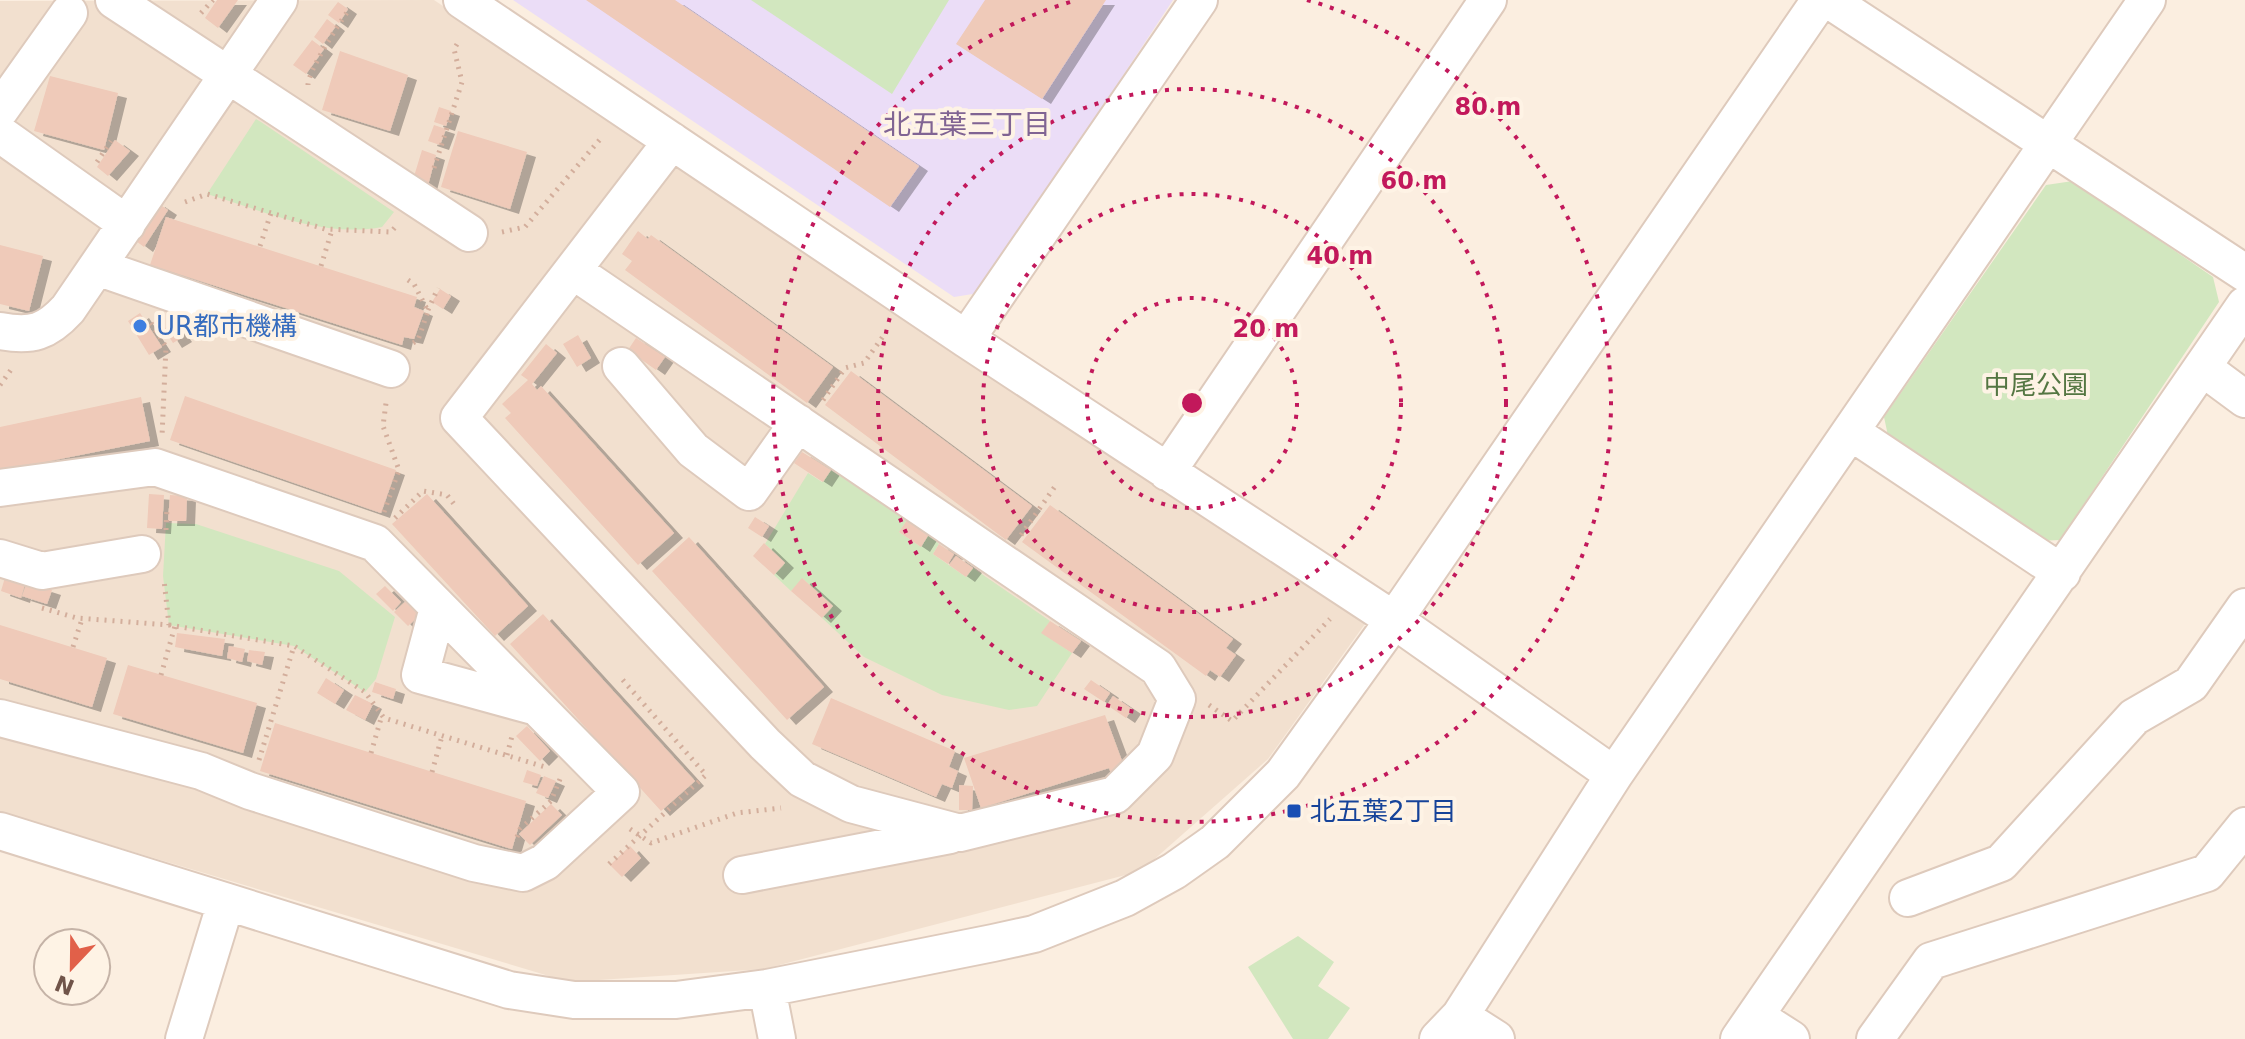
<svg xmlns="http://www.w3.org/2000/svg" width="2245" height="1039" font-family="'DejaVu Sans','Noto Sans JP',sans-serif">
  <defs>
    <filter id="shadow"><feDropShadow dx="9" dy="5" stdDeviation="0" flood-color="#0004"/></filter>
  </defs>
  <rect width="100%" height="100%" fill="#fbeee0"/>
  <path fill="#f2e0cf" d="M434 0 1367 621 1268 759 1141 871 764 969 569 982 0 812V1Z"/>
  <path fill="#ebddf7" d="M513 0H1173L979 293 954 297Z"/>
  <path fill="#d2e7bf" d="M751 0H949L892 94Z
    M256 119 261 122 394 212 382 227C323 238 264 211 207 194Z
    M2073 181 2213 277 2219 302 2060 540 2038 541 1890 445 1884 417 2046 185Z
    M831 470 907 520 899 532 921 547 929 534 939 544 933 554 966 577 973 568 1050 621 1042 633 1072 653 1037 706 1009 710 942 695 864 657 822 618 832 605 803 579 791 591 774 575 785 562 765 544 808 473 822 482Z
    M166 523 196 524 339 571 395 617 376 679 365 692 294 646 169 625 163 576Z
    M1298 936 1334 962 1318 986 1350 1008 1328 1039H1293L1248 967Z"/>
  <path fill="#efcab9" filter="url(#shadow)" d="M217 0H238L218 28 205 18Z
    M586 0H675L919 166 890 207Z
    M985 0H1106L1042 99 956 44Z
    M338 2 348 9 339 23 328 15Z
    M327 19 336 26 323 44 314 37Z
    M312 40 324 49 306 74 293 65Z
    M340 51 408 75 390 131 322 110Z
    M50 76 118 93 104 150 34 131Z
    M439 107 451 111 446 126 434 122Z
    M434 125 446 129 440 145 428 141Z
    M458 131 527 152 510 209 441 187Z
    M115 140 130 151 108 176 97 167Z
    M422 150 436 155 427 189 412 183Z
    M156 202 168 210 144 247 132 238Z
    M166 217 417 297 414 307 424 311 414 339 404 337 402 345 150 265Z
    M638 231 648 239 651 235 833 367 807 403 625 270 632 261 622 254Z
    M0 245 43 256 29 311 0 304Z
    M440 289 451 296 443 309 432 302Z
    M140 313 162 347 149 355 128 321Z
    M173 323 183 337 173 343 164 329Z
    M578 335 591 358 577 367 563 344Z
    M636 338 665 357 656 370 628 350Z
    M546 344 557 353 532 384 537 390 541 386 674 533 638 565 505 418 511 413 502 404 528 380 521 375Z
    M851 371 1032 506 1006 540 825 405Z
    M185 396 396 470 381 513 170 440Z
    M141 397 150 441 0 471V427Z
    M802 452 831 470 823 482 794 463Z
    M149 494 164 495 162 529 147 528Z
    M427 494 528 606 495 636 392 524Z
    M170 495 187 496 186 521H168Z
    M1050 505 1233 639 1226 648 1236 655 1220 677 1210 670 1206 676 1022 542Z
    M755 517 769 526 762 537 748 528Z
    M907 520 929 534 921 547 899 532Z
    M689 537 824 687 787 720 652 571Z
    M764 543 785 563 774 575 753 556Z
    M939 544 954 554 948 564 933 554Z
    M956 556 973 568 966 577 949 565Z
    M6 574 26 581 21 598 1 591Z
    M802 578 833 606 822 618 791 591Z
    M27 582 52 590 47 604 22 596Z
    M385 586 401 602 393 611 376 594Z
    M406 601 420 615 408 626 394 612Z
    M543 614 695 781 661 811 510 644Z
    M1050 621 1081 641 1072 653 1041 633Z
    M0 625 107 658 92 707 0 679Z
    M177 633 225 639 222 656 175 647Z
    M229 646 245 649 242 662 227 658Z
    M249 650 265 652 262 665 247 661Z
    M128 665 257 703 243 753 113 714Z
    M326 678 344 690 335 704 317 693Z
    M1091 680 1110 693 1104 702 1084 689Z
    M375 682 396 689 393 699 372 692Z
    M355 695 373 704 365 720 346 710Z
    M1113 696 1132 709 1126 718 1107 705Z
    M831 698 955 751 949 767 958 771 952 788 942 784 936 797 812 744Z
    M1105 715 1125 769 1111 773 1109 768 981 808 964 758Z
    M275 723 526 801 512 849 260 771Z
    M527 726 550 751 540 761 516 736Z
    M527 770 541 775 537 786 523 782Z
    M544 776 556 781 548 798 536 793Z
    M959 785 973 786 972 810H959Z
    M551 804 562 815 530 845 519 834Z
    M630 846 641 858 622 877 610 865Z"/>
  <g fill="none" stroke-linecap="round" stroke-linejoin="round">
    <g stroke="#decabc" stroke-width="40">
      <path id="minor" d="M114 0 469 233
        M462 0 966 339 1394 620 1614 775
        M1829 0 2245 273
        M0 110 69 13
        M0 134 127 224
        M97 267 391 369
        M575 272 1158 668 1177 699 1155 755 1115 795 960 833 851 804 802 779 765 744 459 418 672 141
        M0 331C32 337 47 332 68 309L279 0
        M966 339 1199 0
        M621 366 693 450 749 492 798 423
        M2203 368 2245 399
        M1851 432 2062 573
        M1167 472 1488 0
        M0 488 155 467 375 543 621 792 545 862 523 873 474 863 250 791 201 771 0 718
        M0 558 42 571 142 554
        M438 608 420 675 533 706
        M0 831 509 990 574 1000H676L767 988 993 943 1034 934 1125 898 1174 871 1215 842 1283 774 1394 620 1820 0
        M742 875 950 835
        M1908 898 2001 863 2134 717 2191 684 2245 607
        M767 988 777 1039
        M1460 1016 1496 1039
        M1755 1016 1791 1039
        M184 1039 226 902
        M1438 1039 1460 1016 1614 775 2147 0
        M1739 1039 2245 305
        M1875 1039 1931 961 2207 873 2245 826"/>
    </g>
    <path stroke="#d3ae9c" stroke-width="5" stroke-dasharray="2 6" stroke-linecap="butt" d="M201 13 213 0
      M308 85C308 71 338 25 348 11
      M97 162 111 141
      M434 168 462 82 454 49 459 41
      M185 202 207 194 325 229 391 232 397 225
      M502 232 525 227 602 137
      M260 246 271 213
      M321 266 332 230
      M408 280 414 284 428 311 418 340 413 343
      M428 310 438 288
      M151 323 166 347 162 436
      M0 385 13 367
      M823 400 845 368 864 363 889 328
      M384 512 399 470 383 426 386 403
      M395 518 423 491 447 495 457 508
      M166 530 167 508
      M1021 535 1056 485
      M42 608 77 618 169 625 164 580
      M169 625 294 646 365 692 384 718 545 767
      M73 647 82 619
      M161 675 175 626
      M1209 705 1232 721 1330 619
      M371 753 382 715
      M507 755 512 736
      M259 760 294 646
      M432 772 442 736
      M630 829 651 843 737 813 781 808
      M517 837 520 829 551 801 560 779
      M609 864 706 775 621 678"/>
    <use href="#minor" stroke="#fff" stroke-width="36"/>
  </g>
  <g fill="none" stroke="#c2185b" stroke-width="4" stroke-dasharray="4 8">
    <circle cx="1192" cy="403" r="105"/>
    <circle cx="1192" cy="403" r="209"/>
    <circle cx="1192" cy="403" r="314"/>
    <path d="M1307 0A419 419 0 1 1 1077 0"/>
  </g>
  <circle fill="#3f7fe0" stroke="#fef3e5" stroke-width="3" cx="140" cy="326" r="8"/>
  <rect fill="#1a4fb4" stroke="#fef3e5" stroke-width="3" x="1286" y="803" width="16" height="16" rx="4"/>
  <g text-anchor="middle" stroke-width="8" stroke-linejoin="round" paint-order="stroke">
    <g font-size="26" fill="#366cbe" stroke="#fef3e5" text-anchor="start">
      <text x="156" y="335">UR都市機構</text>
    </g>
    <g font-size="26" fill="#547642" stroke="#fef3e5">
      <text x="2036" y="394">中尾公園</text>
    </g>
    <g font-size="26" fill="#164399" stroke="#fef3e5" text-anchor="start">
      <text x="1310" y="820">北五葉2丁目</text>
    </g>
    <g font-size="28" fill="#806493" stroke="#fef3e5">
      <text x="967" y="134">北五葉三丁目</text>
    </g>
  </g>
  <circle cx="1192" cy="403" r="12" fill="#c2185b" stroke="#fef3e5" stroke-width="4"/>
  <g font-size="24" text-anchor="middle" font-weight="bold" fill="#c2185b" stroke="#fef3e5" stroke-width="8" stroke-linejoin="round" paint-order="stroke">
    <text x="1488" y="115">80 m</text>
    <text x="1414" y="189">60 m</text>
    <text x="1340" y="264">40 m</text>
    <text x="1266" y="337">20 m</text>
  </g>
  <g transform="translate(72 967) rotate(202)"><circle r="38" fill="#fef3e5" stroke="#c5b3a7" stroke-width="2"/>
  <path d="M0-6L14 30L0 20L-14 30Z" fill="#e16049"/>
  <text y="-12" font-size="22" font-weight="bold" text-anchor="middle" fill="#705449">N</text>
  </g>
</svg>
